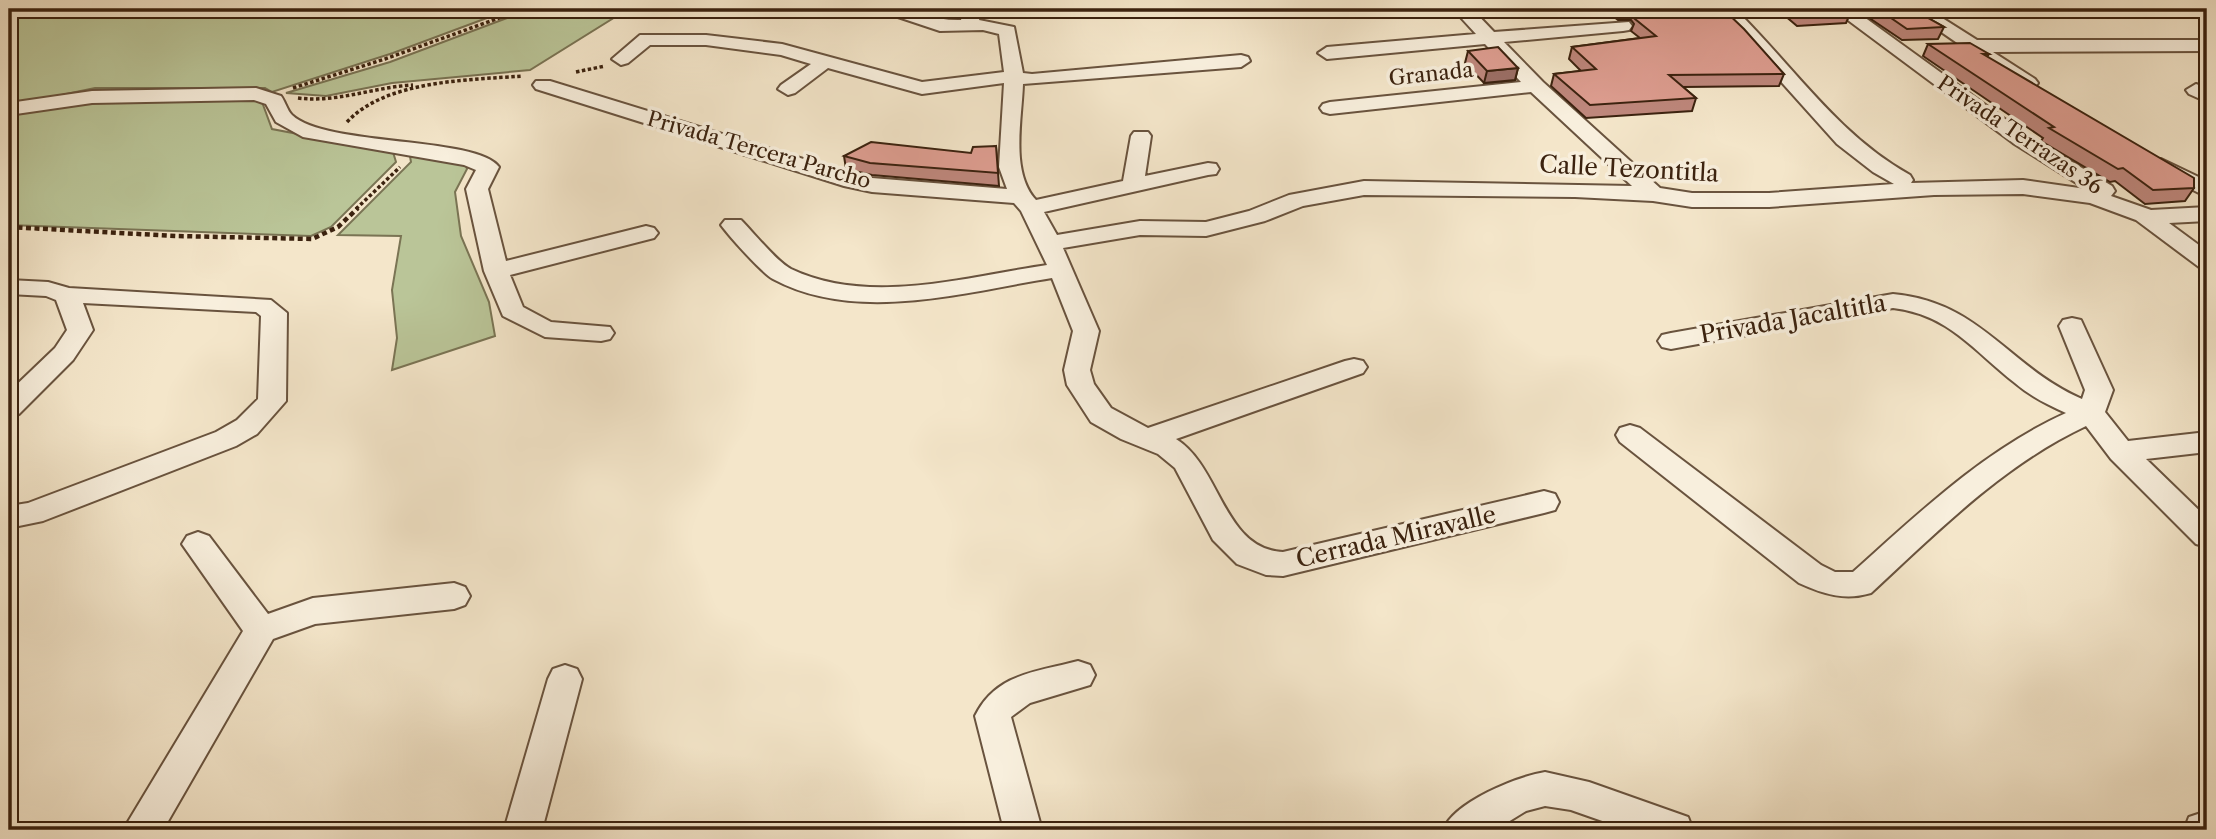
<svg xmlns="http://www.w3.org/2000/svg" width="2216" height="839" font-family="'Libre Caslon Text',serif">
  <rect width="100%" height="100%" fill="#f4e6ca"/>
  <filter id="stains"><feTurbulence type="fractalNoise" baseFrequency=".00286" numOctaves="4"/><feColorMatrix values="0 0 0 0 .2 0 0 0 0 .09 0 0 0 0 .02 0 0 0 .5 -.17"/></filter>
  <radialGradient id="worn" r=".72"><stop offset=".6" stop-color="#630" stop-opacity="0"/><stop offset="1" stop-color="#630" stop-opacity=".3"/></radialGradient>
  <path fill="#bac598" stroke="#7a7454" stroke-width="2" d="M9 9H511L393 53 272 92 265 88H95L18 104 9 97Z
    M531 9H628L530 70 392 83 326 96 286 93 390 62Z
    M236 96 262 102 272 129 393 152 396 162 331 227 311 236 9 225V114L78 100Z
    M409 151 464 160 467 169 455 192 461 236 489 302 495 336 392 370 397 338 392 290 401 236 338 235 411 162Z"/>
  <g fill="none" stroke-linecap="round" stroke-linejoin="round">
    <g stroke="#69533e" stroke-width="4">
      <path id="street" d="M883 9C911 8 934 21 961 20L964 9H982L979 20 1014 27 1023 73 1032 74 1241 55 1248 57 1250 61 1241 67 1023 84C1022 119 1010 172 1036 200L1123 181 1131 136 1134 132H1148L1151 136 1145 176 1208 163 1216 164 1219 169 1216 174 1208 175 1044 212 1057 235 1140 221 1206 222 1249 211 1289 195 1364 181 1632 186 1531 92 1330 114 1323 112 1320 108 1323 104 1330 102 1521 82 1485 44 1327 59 1318 53 1327 47 1476 34 1453 9H1472L1494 32 1629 22 1632 26 1629 30 1623 31 1504 42 1543 82 1660 188 1692 193H1769L1894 184 1873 172 1837 144 1716 9H1735C1793 66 1838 135 1910 175L1913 180 1911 183 2023 180 2086 189 2013 143 1833 9H1853L2027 135 2112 186 2115 191 2111 196 2151 210 2207 207V221L2169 223 2207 251V269L2199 267 2136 220 2090 203 2023 194 1934 195 1769 207H1692L1653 201 1575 197 1364 195 1303 206 1265 221 1206 236 1140 235 1063 248 1099 331 1090 370 1094 384 1111 408 1148 428 1345 361 1354 359 1363 361 1367 367 1363 373 1176 439C1221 467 1223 549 1283 552L1544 491 1555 494 1559 502 1555 510 1544 513 1283 576 1266 575 1237 564 1213 540 1175 468 1158 454 1121 439 1091 422 1067 385 1064 370 1073 331 1052 278C964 292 857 324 773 279 762 273 729 236 721 225L725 220H741C754 233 776 261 791 269 869 306 965 277 1047 265L1021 211 1014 203 872 192 844 186 536 89 533 85 536 81H550L849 173 872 178 1007 189 999 167 1004 83 922 94 828 68 795 93 788 95 778 89 781 85 811 64 781 55 706 45H650L628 63 621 65 612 59 640 35H706L782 44 922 82 1004 72 999 34 983 30 940 31 886 13Z
        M1908 9H1928L1977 40H2207V51L1993 52 2035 79 2038 83 2035 87H2021Z
        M2196 84 2207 88V102L2189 94 2186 90Z
        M256 88 281 96C285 101 287 110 292 115 326 147 477 136 499 167L488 189 506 261 646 226 654 228 658 233 654 238 510 275 523 307 551 322 610 327 614 333 610 339 601 341 545 337 503 316 484 271 466 189 476 170 464 165 303 137 276 122 266 104 254 100 92 103 9 115V103L92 91Z
        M2161 159 2207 181V197L2153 170 2150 165 2153 160Z
        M9 280 48 282 69 288 271 300 287 313 286 401 257 434 236 446 43 521 9 528V506L28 503 216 432 237 420 258 399 261 316 256 312 83 303 93 330 73 360 19 414 9 417V392L55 348 67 330 56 300 46 296 9 294Z
        M1893 294C1981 302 2007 366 2082 399L2085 390 2059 326 2063 320 2072 318 2081 320 2113 390 2105 412 2128 441 2207 432V452L2146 459 2207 518V547L2196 544 2111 459 2086 426C2003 465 1938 531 1871 593 1845 601 1823 594 1799 583L1620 442 1616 435 1620 428 1630 425 1640 428 1821 565 1835 572H1853C1919 513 1984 450 2066 413 2048 405 2030 396 2015 383 1974 351 1948 314 1893 308L1671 349 1662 347 1658 341 1662 335 1671 333Z
        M198 532 209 536 268 614 313 598 454 583 465 587 470 596 465 605 454 609 315 624 273 639 163 830H123L243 631 182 544 187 536Z
        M1078 661 1090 665 1095 675 1090 685 1030 703 1011 717 1042 830H1004L975 716C996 673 1037 672 1078 661Z
        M565 665 577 669 582 679 542 830H504L548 679 553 669Z
        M1545 772 1589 782 1688 817 1693 830H1628L1571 810 1545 806 1526 811 1495 830H1443C1454 802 1516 777 1545 772Z
        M2207 811V830H2184L2189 817Z"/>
    </g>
    <path stroke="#3b220f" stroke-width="3.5" stroke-dasharray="3.5 2.5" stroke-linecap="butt" d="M576 72 605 66
      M293 88 385 59 524 9
      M298 98C337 103 374 87 413 85
      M347 122C386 80 469 80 523 76
      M356 209 400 167"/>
    <path stroke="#3b220f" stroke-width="4.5" stroke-dasharray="5 3.5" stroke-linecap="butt" d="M9 227 176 236 312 239 338 227 358 208"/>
    <use href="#street" fill="#f8efdd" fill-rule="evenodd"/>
  </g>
  <path fill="#be877c" stroke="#3b220f" stroke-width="2" d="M1604 9H1723L1784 74 1779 86 1683 87 1696 98 1692 111 1586 118 1551 86 1554 74 1581 71 1569 59 1572 47 1640 38 1631 31 1634 24 1631 20H1618Z
    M1777 9H1848L1851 12 1846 23 1797 26Z
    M1856 9H1912L1944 27 1938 39 1902 40Z
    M1928 44 1989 54 1987 57 2194 188 2185 201 2145 204 2115 181 2110 182 2041 141 2043 138 1923 56Z
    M1468 51 1518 68 1515 80 1484 83 1465 63Z
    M996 146 999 186 872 175 846 169 844 156 971 153Z"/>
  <path fill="#9b6e65" stroke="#3b220f" stroke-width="2" d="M1518 68 1515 80 1484 83 1487 71Z"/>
  <path fill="#dd9d90" stroke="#3b220f" stroke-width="2" d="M1629 9H1723L1744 29 1784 74 1669 75 1696 98 1590 105 1554 74 1596 69 1572 47 1656 36 1635 19 1638 14 1635 9Z
    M1795 9H1848L1851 12 1801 14Z
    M1878 9H1912L1944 27 1907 29Z
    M1970 43 1989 54H1983L2194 178V188L2153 190 2123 168 2118 169 2049 128 2054 127 1928 44Z
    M1498 47 1518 68 1487 71 1468 51Z
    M871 142 971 153 973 147 996 146 998 173 870 163 844 156Z"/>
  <g text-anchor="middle" stroke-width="7" stroke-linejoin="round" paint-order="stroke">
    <g font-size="21" fill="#3b220f" stroke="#f8efdd">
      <text transform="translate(1431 74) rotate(-6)" y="7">Granada</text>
      <text transform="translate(2020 135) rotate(34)" y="7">Privada Terrazas 36</text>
      <text transform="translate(759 150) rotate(16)" y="7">Privada Tercera Parcho</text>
    </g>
    <g font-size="24" fill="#3b220f" stroke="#f8efdd">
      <text transform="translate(1629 169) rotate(3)" y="8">Calle Tezontitla</text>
      <text transform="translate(1793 319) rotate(-10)" y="8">Privada Jacaltitla</text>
      <text transform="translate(1396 537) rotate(-13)" y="8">Cerrada Miravalle</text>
    </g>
  </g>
  <rect width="2216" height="839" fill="none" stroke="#f4e6ca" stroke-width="35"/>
  <rect x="10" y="10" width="2195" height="818" fill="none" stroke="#3b220f" stroke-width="3.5"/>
  <rect x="18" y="18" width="2181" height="804" fill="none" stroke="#3b220f" stroke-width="2"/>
  <rect width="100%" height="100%" filter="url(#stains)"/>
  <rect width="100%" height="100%" fill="url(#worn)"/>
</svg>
